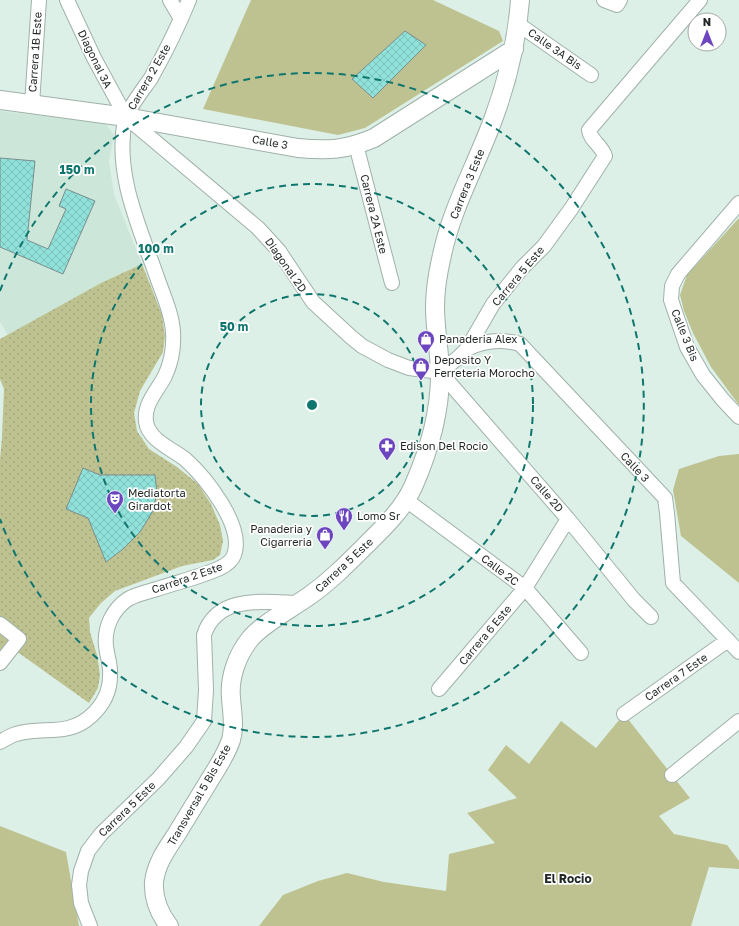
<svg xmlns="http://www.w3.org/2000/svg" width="739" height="926" font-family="'Golos Text',sans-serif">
  <defs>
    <pattern id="park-dots" width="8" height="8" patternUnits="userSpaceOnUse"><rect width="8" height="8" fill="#bec290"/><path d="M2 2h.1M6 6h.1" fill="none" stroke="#a3a77c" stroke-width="1.8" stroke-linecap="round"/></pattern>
    <pattern id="building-cross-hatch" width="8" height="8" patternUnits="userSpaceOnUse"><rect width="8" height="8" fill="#91e1db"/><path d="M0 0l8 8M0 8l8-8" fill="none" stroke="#7dc1bc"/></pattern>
  </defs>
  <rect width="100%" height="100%" fill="#ddf0e7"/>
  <path fill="#cce7d9" d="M0 111 105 123 114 135 109 161 114 194 142 264 101 283 8 335 0 322Z"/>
  <path fill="#bec290" d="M251 0H433L499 31 503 41 365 128 338 135 203 109Z
    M739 218V405L711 367 693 333 684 311 680 295 687 275Z
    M739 454V583L681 536 673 490 679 469 719 456Z
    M624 714 690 798 659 816 674 834 727 845 739 861V869L709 867 691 926H259L283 895 318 881 347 873 384 882 446 891 449 854 495 843 467 813 517 798 488 770 506 745 529 764 561 721 596 748Z
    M0 826 66 852 79 926H0Z"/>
  <path fill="url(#park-dots)" d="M142 264 162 315 165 336 163 352 140 391 134 413 137 431 149 449 177 467 198 484 211 504 220 525 223 541 220 555 213 560 182 566 115 591 101 603 89 618 90 632 97 655 100 675 98 688 89 703 9 646 0 657V460L2 437 4 389 0 379V339L101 283Z"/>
  <path fill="url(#building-cross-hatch)" stroke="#798e8c" d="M405 31 426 45 373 98 352 79Z
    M0 158 35 161 27 240 48 249 66 209 59 206 66 189 95 201 63 274 0 247Z
    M83 468 100 475H155L157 492 153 511 140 532 123 549 106 562 88 518 66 509Z"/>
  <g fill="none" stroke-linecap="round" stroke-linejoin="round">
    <g stroke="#9fb1a8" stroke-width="16">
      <path id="minor" d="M67 0 94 58 126 117 258 228 279 251 313 302 351 337 362 346 388 360 409 368 440 372
        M170 0 181 19
        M604 0 617 5 620 0
        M518 24 591 75
        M32 104 39 0
        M356 145 392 283
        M739 203 678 274 672 286 671 300 687 347 703 375 723 400 739 417
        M467 349C483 341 502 339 520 344L665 498 667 513 673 583 739 652
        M440 372 459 357 467 349 493 304 522 268 544 246 571 209 605 156C602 146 590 140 589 130L700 0
        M440 372 568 519 634 600 651 617
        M406 500 525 588 581 653
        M0 624 19 639 0 663
        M439 689 525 588 568 519
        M624 714 728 640
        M0 742C5 739 10 736 16 734 43 726 68 737 91 716 103 705 110 691 110 676 111 665 107 656 106 646 104 627 113 609 128 599 137 594 147 592 157 589 178 582 200 577 220 568 226 565 232 561 234 555 245 526 205 477 185 459 172 449 153 442 147 426 141 406 157 392 165 376 171 363 174 347 173 332 172 314 164 297 158 280 140 228 114 175 125 119 127 110 145 87 151 78 165 53 178 27 189 0
        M672 775 739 721
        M90 926 81 903 79 885 81 871 88 851 101 834 158 779 186 747 204 721 206 690 204 635C217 594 265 602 299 603"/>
    </g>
    <g stroke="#9fb1a8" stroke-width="20">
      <path id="tertiary" d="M0 100 126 117 298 148C328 151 346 150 374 138L514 49
        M169 926C159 913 153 899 154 882 156 864 166 850 176 835 187 817 198 799 209 781 217 768 226 755 231 740 235 726 232 712 231 698 229 678 237 655 250 639 263 623 291 609 309 596 329 582 346 565 364 547 382 529 402 511 413 487 429 451 440 414 440 375 440 352 435 330 435 307 435 289 438 272 442 255 452 207 477 164 494 117 508 79 517 40 520 0"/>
    </g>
    <use href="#minor" stroke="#fff" stroke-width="14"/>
    <use href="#tertiary" stroke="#fff" stroke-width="18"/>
  </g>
  <g fill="none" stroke="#0f766e" stroke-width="2" stroke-dasharray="7 5">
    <circle cx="312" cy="405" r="111"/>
    <circle cx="312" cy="405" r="221"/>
    <path d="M0 291A332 332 0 1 1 0 519"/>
  </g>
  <defs>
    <g id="shop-pin" transform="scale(0.9)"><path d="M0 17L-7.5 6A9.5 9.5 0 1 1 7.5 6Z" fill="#6c46be" stroke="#fff"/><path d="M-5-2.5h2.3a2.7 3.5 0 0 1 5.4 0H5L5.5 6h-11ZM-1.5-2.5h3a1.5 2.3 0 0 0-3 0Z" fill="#fff"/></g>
    <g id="pharmacy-pin" transform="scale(0.9)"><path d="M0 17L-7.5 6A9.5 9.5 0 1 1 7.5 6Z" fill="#6c46be" stroke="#fff"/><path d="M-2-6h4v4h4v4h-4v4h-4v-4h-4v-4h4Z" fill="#fff"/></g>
    <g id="theatre-pin" transform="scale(0.9)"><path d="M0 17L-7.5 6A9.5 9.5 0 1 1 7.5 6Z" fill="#6c46be" stroke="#fff"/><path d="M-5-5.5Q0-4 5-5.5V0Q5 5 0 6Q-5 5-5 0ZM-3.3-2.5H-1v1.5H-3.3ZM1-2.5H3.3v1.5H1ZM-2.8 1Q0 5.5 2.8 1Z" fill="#fff"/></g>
    <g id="restaurant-pin" transform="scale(0.9)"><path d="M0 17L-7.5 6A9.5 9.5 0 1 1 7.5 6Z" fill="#6c46be" stroke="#fff"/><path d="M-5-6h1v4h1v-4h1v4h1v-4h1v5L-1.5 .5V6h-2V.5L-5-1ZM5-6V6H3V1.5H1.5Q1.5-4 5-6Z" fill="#fff"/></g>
  </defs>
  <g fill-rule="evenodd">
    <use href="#shop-pin" x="426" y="339"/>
    <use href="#shop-pin" x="421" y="366"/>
    <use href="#pharmacy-pin" x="387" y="446"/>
    <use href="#theatre-pin" x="115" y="499"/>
    <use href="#restaurant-pin" x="344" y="516"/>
    <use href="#shop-pin" x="325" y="535"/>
  </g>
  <g text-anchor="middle" stroke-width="3.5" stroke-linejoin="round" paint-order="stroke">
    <g font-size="11" fill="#1f2622" stroke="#fff">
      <text transform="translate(555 49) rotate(35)" y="4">Calle 3A Bis</text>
      <text transform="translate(35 52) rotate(-86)" y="4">Carrera 1B Este</text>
      <text transform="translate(95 59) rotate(64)" y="4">Diagonal 3A</text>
      <text transform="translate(149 77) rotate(-60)" y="4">Carrera 2 Este</text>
      <text transform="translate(270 142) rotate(10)" y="4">Calle 3</text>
      <text transform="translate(467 184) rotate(-68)" y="4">Carrera 3 Este</text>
      <text transform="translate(374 214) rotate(76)" y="4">Carrera 2A Este</text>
      <text transform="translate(286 265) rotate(55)" y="4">Diagonal 2D</text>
      <text transform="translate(518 276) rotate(-50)" y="4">Carrera 5 Este</text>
      <text transform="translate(685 335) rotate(68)" y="4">Calle 3 Bis</text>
      <text transform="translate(635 467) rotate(47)" y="4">Calle 3</text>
      <text transform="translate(547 494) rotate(49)" y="4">Calle 2D</text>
      <text transform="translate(344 565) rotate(-43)" y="4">Carrera 5 Este</text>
      <text transform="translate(500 570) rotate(37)" y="4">Calle 2C</text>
      <text transform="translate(187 578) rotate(-19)" y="4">Carrera 2 Este</text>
      <text transform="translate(485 635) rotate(-50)" y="4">Carrera 6 Este</text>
      <text transform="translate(676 677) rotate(-35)" y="4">Carrera 7 Este</text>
      <text transform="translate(199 795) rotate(-60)" y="4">Transversal 5 Bis Este</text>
      <text transform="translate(127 809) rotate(-44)" y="4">Carrera 5 Este</text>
    </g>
    <g font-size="11" fill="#1f2622" stroke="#fff" text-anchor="start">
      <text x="439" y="343">Panaderia Alex</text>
      <text x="434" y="364">Deposito Y<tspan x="434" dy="13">Ferreteria Morocho</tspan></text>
      <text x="400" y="450">Edison Del Rocio</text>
      <text x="128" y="497">Mediatorta<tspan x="128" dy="13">Girardot</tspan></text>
      <text x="357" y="520">Lomo Sr</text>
      <text x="312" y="533" text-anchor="end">Panaderia y<tspan x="312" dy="13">Cigarreria</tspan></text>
    </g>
    <g font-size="12" font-weight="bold" fill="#1f2622" stroke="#fff">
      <text x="568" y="883">El Rocio</text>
    </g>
  </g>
  <circle cx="312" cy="405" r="6" fill="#0f766e" stroke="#fff" stroke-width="2"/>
  <g font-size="12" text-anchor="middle" font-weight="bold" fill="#0f766e" stroke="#fff" stroke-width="3.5" stroke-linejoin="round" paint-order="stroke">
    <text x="77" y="174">150 m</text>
    <text x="156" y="253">100 m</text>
    <text x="234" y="331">50 m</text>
  </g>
  <g transform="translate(707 32)"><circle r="19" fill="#ffffff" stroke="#a5a8a7"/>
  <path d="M0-3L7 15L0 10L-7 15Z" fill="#6c46be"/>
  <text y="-6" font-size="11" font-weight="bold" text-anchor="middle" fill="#1f2622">N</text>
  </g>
</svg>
